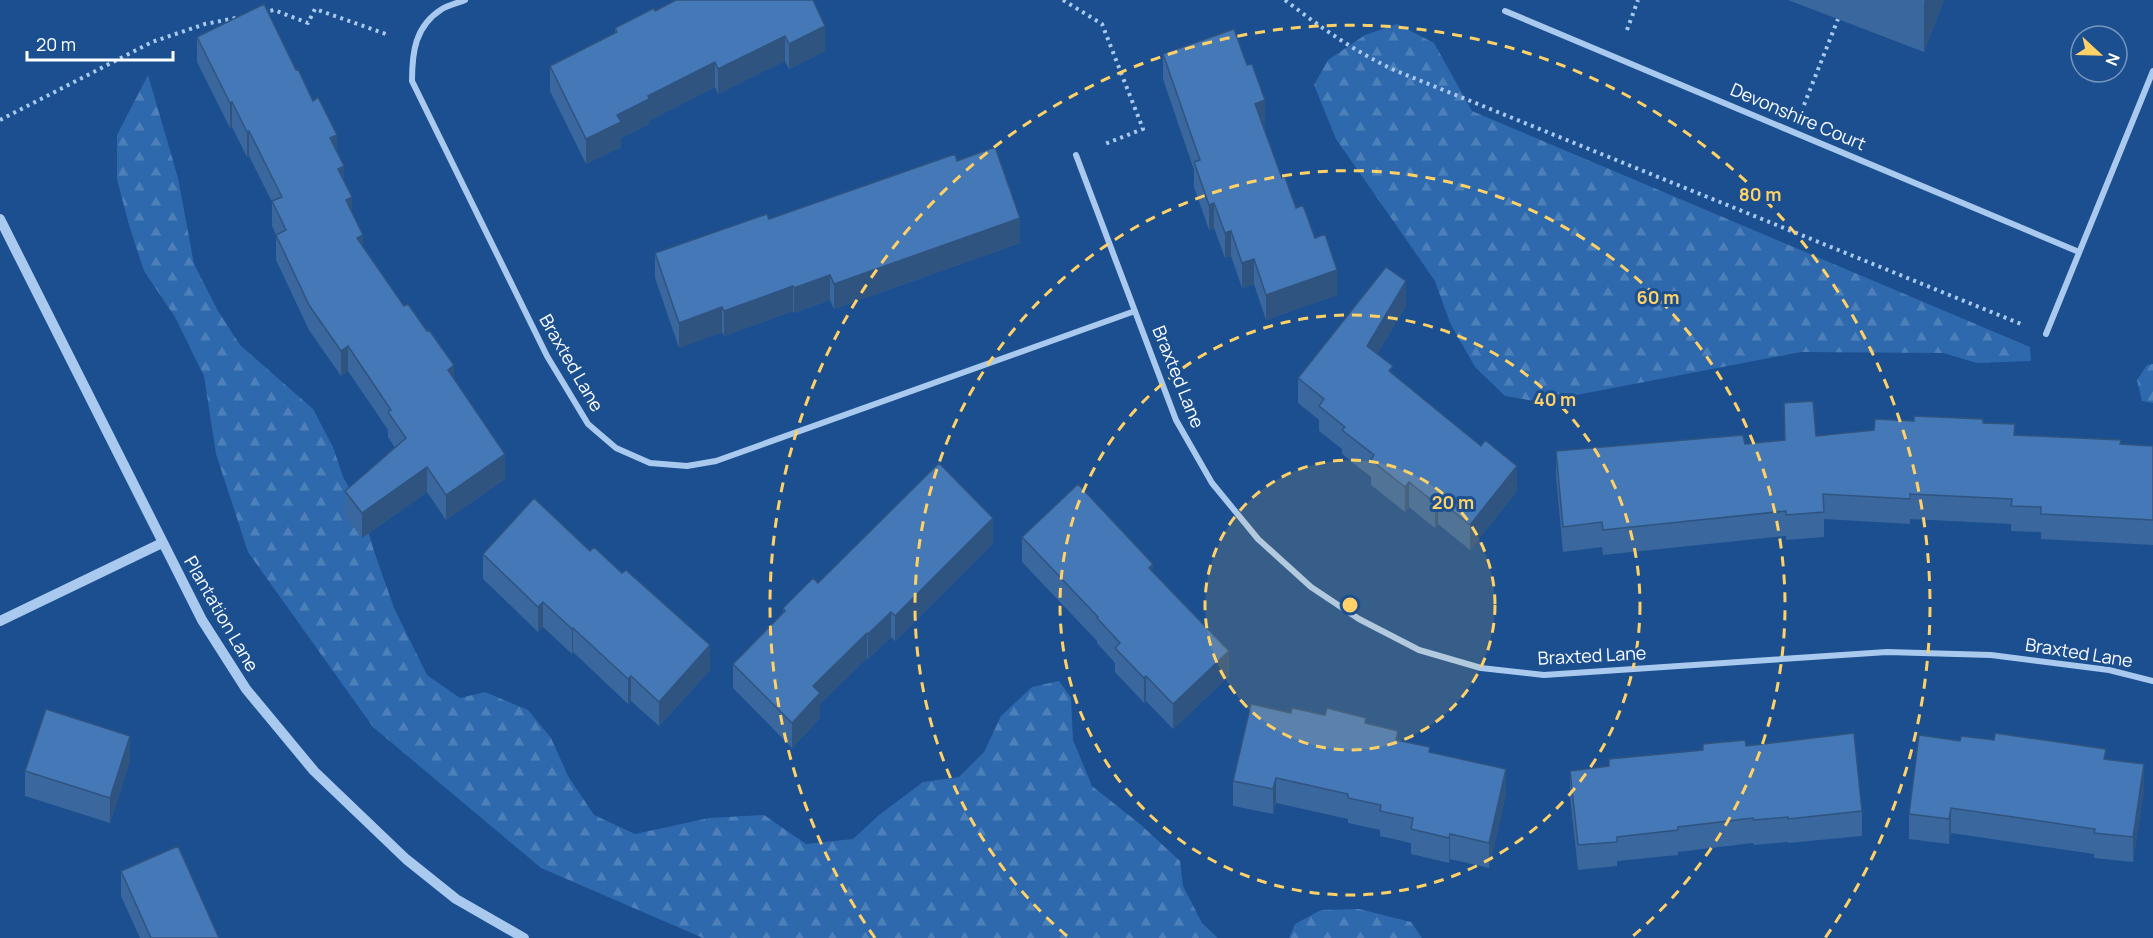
<svg xmlns="http://www.w3.org/2000/svg" width="2153" height="938" font-family="Manrope,sans-serif">
  <defs>
    <pattern id="forest-firs" width="22" height="20" patternUnits="userSpaceOnUse" patternTransform="scale(1.5)"><rect width="22" height="20" fill="#2e69ad"/><path d="M5 1l3.5 6h-7zM16 11l3.5 6h-7z" fill="#4d80b9"/></pattern>
  </defs>
  <rect width="100%" height="100%" fill="#1b4f8f"/>
  <path fill="url(#forest-firs)" d="M1397 24 1434 43 1472 111 2030 347 2031 361 1977 363 1943 353 1801 352 1540 402 1505 396 1475 367 1450 323 1435 281 1336 139 1314 85 1328 60 1365 35Z
    M148 75 178 178 194 264 218 311 240 345 313 409 333 447 343 477 362 510 374 551 394 608 427 675 460 698 485 692 528 710 551 738 568 776 594 815 635 834 709 818 764 815 806 844 853 839 879 815 923 782 959 777 984 752 1001 716 1032 687 1059 681 1071 698 1073 740 1092 786 1140 824 1180 861 1183 886 1202 923 1218 938H703L541 868 373 727 248 552 216 454 204 376 175 317 144 271 129 225 117 179V135Z
    M2153 364V403L2142 401 2137 380 2147 365Z
    M1359 909 1411 922 1422 938H1289L1295 924 1321 910Z"/>
  <g fill="none" stroke-linecap="round" stroke-linejoin="round">
    <path stroke="#a9c9ee" stroke-width="4" stroke-dasharray="3 4.5" stroke-linecap="butt" d="M1063 0 1102 24 1143 129 1102 145
      M1285 0C1320 27 1354 51 1394 70L2021 324
      M263 12 274 10 308 23 315 9 389 35
      M1627 30 1638 0
      M1804 105 1838 19
      M0 120 152 42 205 24 241 17"/>
    <path stroke="#a9c9ee" stroke-width="6" d="M465 0C458 3 449 5 442 9 415 26 412 52 412 81L547 356 588 424 616 448 650 463 687 466 716 461 1135 311
      M1505 11 2079 252
      M1076 155 1176 420 1212 483 1258 539 1311 587 1359 619 1419 650 1481 668 1544 675 1887 652 1991 655 2109 670 2153 681
      M2046 334 2153 71"/>
    <path stroke="#a9c9ee" stroke-width="10" d="M0 219 202 620 246 689 314 771 406 859 456 899 524 938
      M0 621 162 543"/>
  </g>
  <path fill="#3a679d" d="M676 0 825 51 789 69 785 61 718 94 715 87 649 121V124L621 138V147L586 164 550 91V66L615 33V28L655 11Z
    M1788 0H1944L1924 52Z
    M197 37 296 70 337 152 352 212 363 248 454 379 505 479 446 520 427 492 362 538 345 516V491L395 448 388 437V430L348 371 341 376 309 330 276 260V235L272 226V202L249 156 247 157 232 127 230 128 197 62Z
    M1163 54 1265 125 1263 126 1282 178 1296 208 1315 238 1337 295 1266 320 1254 284 1242 288 1231 256 1225 258 1214 228 1209 230 1194 187V170L1163 79Z
    M957 161 1020 243 834 309 830 300 794 313 793 311 724 336 722 332 679 348 655 278V253L769 219Z
    M1406 306 1377 354 1393 374 1517 491 1470 550 1438 524 1435 528 1409 507 1405 512 1371 485V477L1342 454V449L1319 431V420L1298 403V378Z
    M1784 403 1816 436 1983 423 2015 435 2121 444 2153 446V545L2041 539V532L2011 531V524L1910 519V524L1824 519V537L1786 540V536L1603 555 1602 547 1563 552 1556 476V451L1745 444 1785 440Z
    M1022 537 1153 572 1229 676 1173 729 1146 701 1144 703 1115 672V663L1097 643V641L1022 562Z
    M993 543 895 641 891 637 868 659 867 658 820 704V718L792 748 733 688V664L783 613V608L818 583Z
    M483 554 710 670 659 726 631 701 628 704 573 652 572 654 543 627 538 632 483 579Z
    M1291 713 1325 715 1366 723 1398 740 1430 752 1506 794 1489 868 1450 859 1449 863 1411 854V843L1380 836V830L1348 823V819L1276 803 1273 814 1233 806V781Z
    M1960 741 2106 759 2144 789 2133 862 2094 858V854L1951 833 1949 844 1909 839V814Z
    M1746 746 1862 811V836L1788 843V842L1754 845 1753 843 1678 852V855L1617 861V866L1578 870 1570 796V771L1609 766V759Z
    M130 761 110 823 25 796V771Z
    M121 871 219 938H140L121 896Z"/>
  <path fill="#305480" d="M1925 0H1944L1924 52V3Z
    M825 26V51L789 69V44Z
    M785 36V61L718 94V69Z
    M715 62V87L649 121V124L621 138V147L586 164V139L617 115 648 96Z
    M1265 100V125L1255 129V104Z
    M232 102V127L230 128V103Z
    M249 131V156L247 157V132Z
    M337 135V160L330 138Z
    M344 166V191L338 169Z
    M352 197V222L346 200Z
    M1214 203V228L1209 230V205Z
    M1020 218V243L834 309V284Z
    M1231 231V256L1225 258V233Z
    M363 235V260L357 238Z
    M1254 259V284L1242 288V263Z
    M1337 270V295L1266 320V295Z
    M830 275V300L794 313V288Z
    M1406 281V306L1367 371V346Z
    M793 286V311L724 336V311Z
    M722 307V332L679 348V323Z
    M348 346V371L341 376V351Z
    M454 365V390L448 370Z
    M505 454V479L446 520V495Z
    M1517 466V491L1470 550V525Z
    M427 467V492L362 538V513Z
    M1409 482V507L1405 512V487Z
    M1438 499V524L1435 528V503Z
    M993 518V543L895 641V616Z
    M1153 564V589L1149 568Z
    M543 602V627L538 632V607Z
    M891 612V637L868 659V634Z
    M573 628V652L572 654V629Z
    M867 633V658L820 704V718L792 748V723L813 686Z
    M710 645V670L659 726V702Z
    M1229 651V676L1173 729V704Z
    M631 676V701L628 704V679Z
    M1146 676V701L1144 703V678Z
    M130 736V761L110 823V798Z
    M2144 764V789L2133 862V837Z
    M1506 769V794L1489 868V843Z
    M1276 778V803L1273 814V789Z
    M1951 808V833L1949 844V819Z
    M1450 834V859L1449 863V838Z"/>
  <path fill="#4478b7" stroke="#305480" stroke-width="1.5" d="M676 0H813L825 26 789 44 785 36 718 69 715 62 648 96 649 99 617 115 621 122 586 139 550 66 617 32 615 28 654 8 655 11Z
    M264 4 296 70 298 69 313 101 318 97 337 135 330 138 344 166 338 169 352 197 346 200 363 235 357 238 404 306 408 304 427 331 429 330 454 365 448 370 505 454 446 495 427 467 362 513 345 491 406 438 388 412 391 410 348 346 341 351 309 305 276 235 286 230 272 201 282 197 249 131 247 132 232 102 230 103 197 37Z
    M1234 29 1247 65 1252 64 1265 100 1255 104 1282 178 1285 177 1296 208 1303 205 1315 238 1325 234 1337 270 1266 295 1254 259 1242 263 1231 231 1225 233 1214 203 1209 205 1194 162 1200 160 1163 54Z
    M995 147 1020 218 834 284 830 275 794 288 793 286 724 311 722 307 679 323 655 253 767 214 769 219 955 154 957 161Z
    M1386 267 1406 281 1367 346 1393 366 1389 371 1481 446 1485 440 1517 466 1470 525 1438 499 1435 503 1409 482 1405 487 1371 460 1374 455 1342 430 1345 427 1319 406 1324 399 1298 378Z
    M1813 401 1816 436 1874 430 1875 419 1914 421V416L1983 419V423L2015 424 2014 435 2121 440 2120 444 2153 446V520L2041 514V507L2011 506 2012 499 1910 494V499L1823 494 1824 512 1786 515V511L1603 530 1602 522 1563 527 1556 451 1743 435 1745 444 1785 440 1784 403Z
    M939 463 993 518 895 616 891 612 868 634 867 633 813 686 820 693 792 723 733 664 785 611 783 608 813 578 818 583Z
    M1078 484 1153 564 1149 568 1229 651 1173 704 1146 676 1144 678 1115 648 1120 643 1097 618 1098 617 1022 537Z
    M534 498 590 551 594 547 622 573 626 570 710 645 659 702 631 676 628 679 573 628 572 629 543 602 538 607 483 554Z
    M1251 704 1291 713 1292 708 1325 715 1327 708 1366 718 1365 723 1398 731 1396 740 1430 747 1429 752 1506 769 1489 843 1450 834 1449 838 1411 829 1413 818 1380 811 1381 805 1348 798V794L1276 778 1273 789 1233 781Z
    M46 709 130 736 110 798 25 771Z
    M1854 733 1862 811 1788 819V817L1754 820 1753 818 1678 827V830L1617 837V842L1578 845 1570 771 1609 766V759L1703 750V744L1745 740 1746 746Z
    M1995 733 2106 749 2104 759 2144 764 2133 837 2094 833 2095 829 1951 808 1949 819 1909 814 1919 735 1960 741 1961 736 1994 740Z
    M178 846 219 938H151L121 871Z"/>
  <circle cx="1350" cy="605" r="145" fill="#ffd166" fill-opacity=".12"/>
  <g fill="none" stroke="#ffd166" stroke-width="3" stroke-dasharray="10 8">
    <circle cx="1350" cy="605" r="145"/>
    <circle cx="1350" cy="605" r="290"/>
    <path d="M1067 936A435 435 0 1 1 1633 936"/>
    <path d="M875 938A580 580 0 1 1 1825 938"/>
  </g>
  <g text-anchor="middle" stroke-width="6" stroke-linejoin="round" paint-order="stroke">
    <g font-size="18" fill="#fff" stroke="#1b4f8f">
      <text transform="translate(1798 117) rotate(23)" y="6">Devonshire Court</text>
      <text transform="translate(571 363) rotate(60)" y="6">Braxted Lane</text>
      <text transform="translate(1178 377) rotate(68)" y="6">Braxted Lane</text>
      <text transform="translate(221 614) rotate(60)" y="6">Plantation Lane</text>
      <text transform="translate(2079 653) rotate(9)" y="6">Braxted Lane</text>
      <text transform="translate(1592 656) rotate(-3)" y="6">Braxted Lane</text>
    </g>
  </g>
  <circle cx="1350" cy="605" r="9" fill="#ffd166" stroke="#1b4f8f" stroke-width="3"/>
  <g font-size="18" text-anchor="middle" font-weight="bold" fill="#ffd166" stroke="#1b4f8f" stroke-width="6" stroke-linejoin="round" paint-order="stroke">
    <text x="1760" y="201">80 m</text>
    <text x="1658" y="304">60 m</text>
    <text x="1555" y="406">40 m</text>
    <text x="1453" y="509">20 m</text>
  </g>
  <g transform="translate(2099 54) rotate(112)"><circle r="28" fill="#1b4f8f" stroke="#7695bc" stroke-width="1.5"/>
  <path d="M0-4.5L10 22L0 15L-10 22Z" fill="#ffd166"/>
  <text y="-9" font-size="16" font-weight="bold" text-anchor="middle" fill="#ffffff">N</text>
  </g>
  <path d="M27 51v9h146v-9" fill="none" stroke="#ffffff" stroke-width="3"/>
  <text x="36" y="51" font-size="18" fill="#ffffff" stroke="#1b4f8f" stroke-width="4.5" paint-order="stroke">20 m</text>
</svg>
